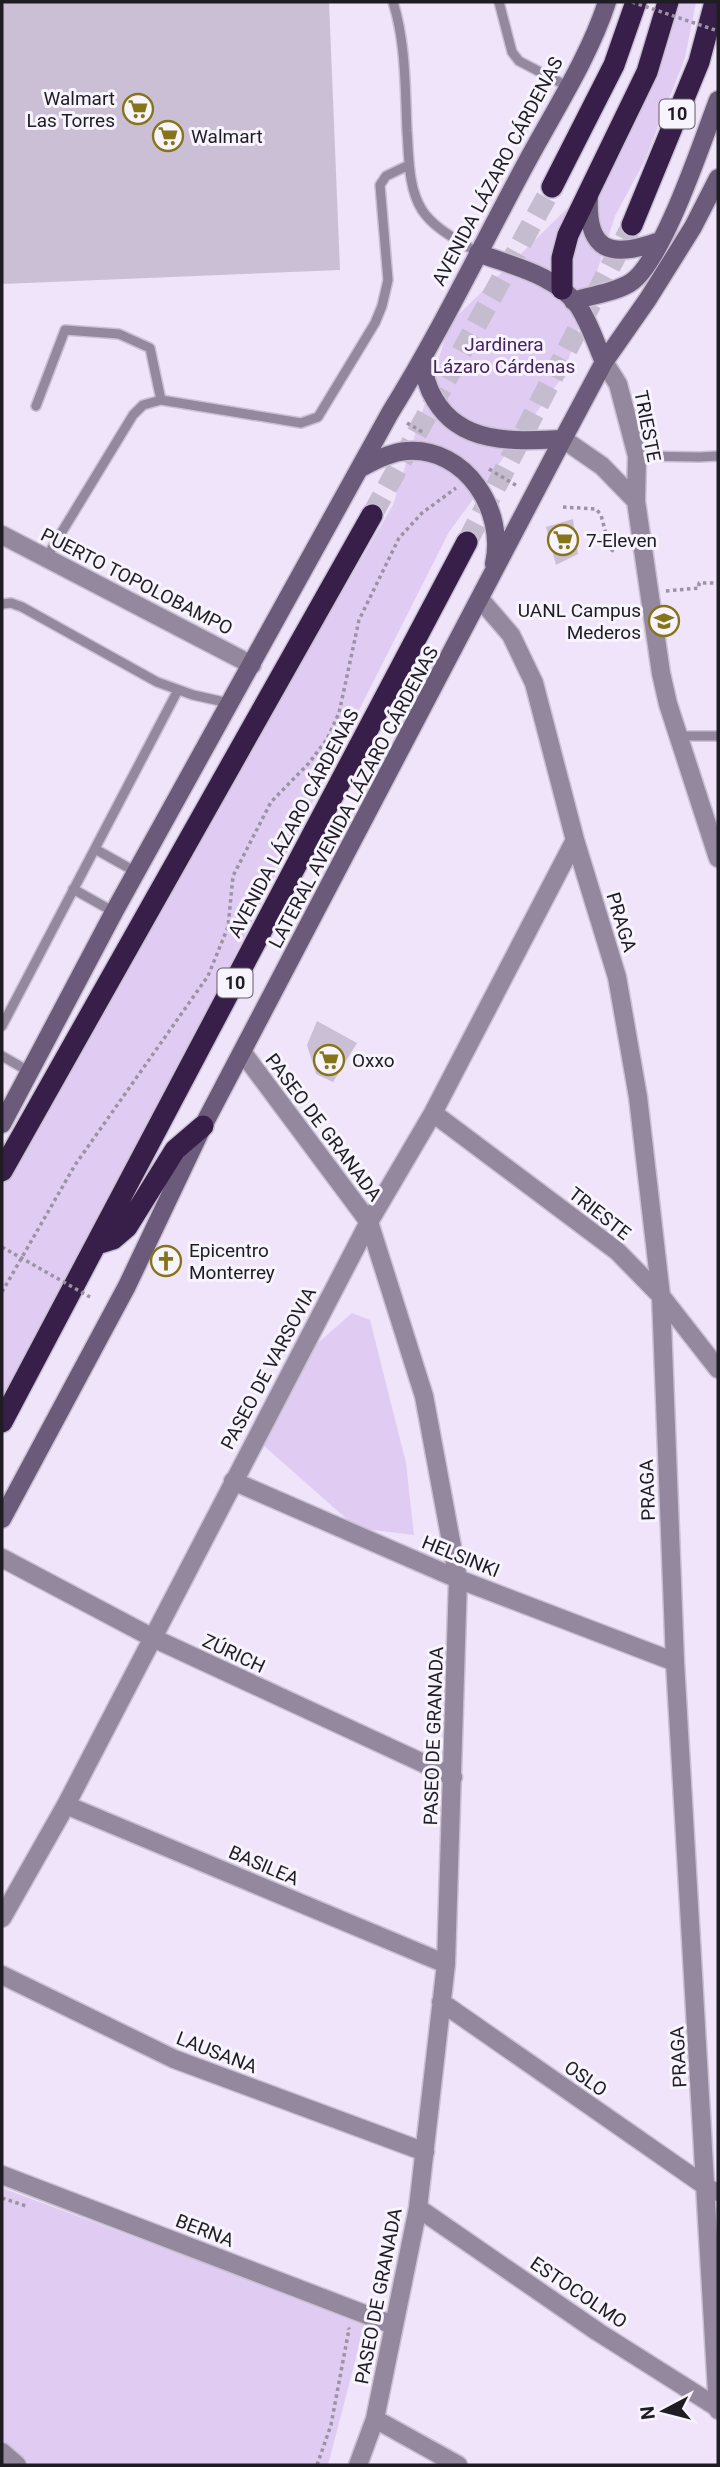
<svg xmlns="http://www.w3.org/2000/svg" width="720" height="2467" font-family="Roboto,sans-serif">
  <rect width="100%" height="100%" fill="#efe4fa"/>
  <path fill="#e0cbf3" d="M668 2H696L685 58 645 160 615 216 563 376 449 532 2 1416V1174L393 505 450 323 581 195Z
    M352 1313 370 1320 406 1463 414 1535 357 1528 263 1445 311 1349Z
    M2 2188 365 2323 328 2465H28L2 2443Z"/>
  <path fill="#cabfd5" d="M2 2H329L340 270 2 284Z
    M573 519 578 554 556 565 546 527Z
    M317 1021 357 1043 333 1082 316 1074 307 1045Z"/>
  <g fill="none" stroke-linecap="round" stroke-linejoin="round">
    <path stroke="#c6bccf" stroke-width="21" stroke-dasharray="21 10" stroke-linecap="butt" d="M372 515 552 187
      M467 542 632 225"/>
    <g stroke="#cac0d3" stroke-width="12">
      <path id="lane" d="M393 2C406 43 405 88 407 131 409 157 408 188 422 210 434 229 460 241 478 253
        M499 2 512 52 519 61 567 86
        M36 406 65 330 119 334 150 348 161 400
        M637 456 700 457 718 456
        M46 558 133 415 143 405 161 400 301 423 318 417 375 323 382 306 388 280 380 185 386 176 409 165
        M2 604 11 603 22 607 157 682 193 695 229 703
        M677 736H718
        M95 849 136 872
        M73 889 114 912
        M2 1026 178 690
        M2 1056 30 1072"/>
    </g>
    <g stroke="#cac0d3" stroke-width="21">
      <path id="street" d="M604 362 618 384 637 456 636 501 661 673 668 704 718 858
        M563 439 602 466 636 501
        M2 535 252 665
        M480 599 511 635 534 683 575 840 617 977 638 1097 661 1296 675 1662 718 2410
        M243 1053 369 1222 424 1396 458 1579 446 1964 418 2208 375 2419 358 2465
        M433 1113 617 1251 661 1296 718 1369
        M233 1481 458 1579 675 1662
        M2 1558 153 1638 453 1777
        M66 1805 446 1964
        M2 1918 66 1805 369 1222 433 1113 575 840
        M2 1975 174 2059 425 2152
        M441 2002 714 2192
        M2 2175 393 2325
        M418 2208 598 2332 718 2408
        M375 2419 458 2465
        M2 2452 17 2465"/>
    </g>
    <g stroke="#cac0d3" stroke-width="21">
      <path id="secondary" d="M589 195C586 252 610 259 660 241
        M478 253C512 266 557 275 579 307 590 324 596 344 604 362
        M573 301C591 295 614 293 630 283 662 264 703 139 718 100
        M424 359C423 374 427 387 435 400 462 446 517 441 563 439
        M361 468C375 460 391 452 407 451 466 447 506 511 494 564
        M2 1124 114 912 390 413C439 334 479 251 523 169 551 116 589 58 607 2
        M2 1519 127 1286 203 1126 563 439 604 362 648 299 693 227 718 178"/>
    </g>
    <g stroke="#cac0d3" stroke-width="24">
      <path id="highway" d="M552 187 614 65 636 2
        M632 225 699 62 715 2
        M562 289V258L568 235 647 72 668 2
        M2 1171 372 515
        M97 1244 113 1239 127 1227 175 1150 203 1126
        M2 1422 467 542"/>
    </g>
    <path stroke="#9b93a4" stroke-width="3.5" stroke-dasharray="3.5 3.5" stroke-linecap="butt" d="M407 423 424 433
      M489 469 517 486
      M563 507 596 509 601 515 610 549 615 552
      M666 591 699 588V583H718
      M2 1292 75 1165 208 976 228 927 233 876 271 802 309 763 327 739 339 713 359 620 399 538 422 513 456 488
      M2 2198 26 2206
      M317 2465 331 2425 349 2329 348 2328"/>
    <use href="#lane" stroke="#93889e" stroke-width="9"/>
    <use href="#street" stroke="#93889e" stroke-width="18"/>
    <use href="#secondary" stroke="#6b5a7a" stroke-width="18"/>
    <use href="#highway" stroke="#371f49" stroke-width="21"/>
    <path stroke="#9b93a4" stroke-width="3.5" stroke-dasharray="3.5 3.5" stroke-linecap="butt" d="M632 2 718 31
      M2 1247 90 1297"/>
  </g>
  <defs>
    <g id="supermarket-ring" transform="scale(1.575)"><circle r="9.5" fill="#f8f4fd" stroke="#867518" stroke-width="1.5"/><path d="M-6-5.5h2.5l.6 2H6L4.5 2H-2.5L-4.4-4H-6ZM-1.5 3.2a1.3 1.3 0 1 0 .1 0ZM3 3.2a1.3 1.3 0 1 0 .1 0Z" fill="#867518"/></g>
    <g id="university-ring" transform="scale(1.575)"><circle r="9.5" fill="#f8f4fd" stroke="#867518" stroke-width="1.5"/><path d="M0-5L7-2L0 1L-7-2ZM-4 1L0 2.5L4 1V4Q0 6-4 4Z" fill="#867518"/></g>
    <g id="church-ring" transform="scale(1.575)"><circle r="9.5" fill="#f8f4fd" stroke="#867518" stroke-width="1.5"/><path d="M-1.2-6h2.4v3.5h3.3v2.4h-3.3V6h-2.4V-.1h-3.3v-2.4h3.3Z" fill="#867518"/></g>
  </defs>
  <g fill-rule="evenodd">
    <use href="#supermarket-ring" x="138" y="109"/>
    <use href="#supermarket-ring" x="168" y="136"/>
    <use href="#supermarket-ring" x="563" y="540"/>
    <use href="#university-ring" x="664" y="621"/>
    <use href="#supermarket-ring" x="329" y="1060"/>
    <use href="#church-ring" x="166" y="1261"/>
  </g>
  <g text-anchor="middle" stroke-width="6" stroke-linejoin="round" paint-order="stroke">
    <g fill="#f8f4fd" stroke="#615d65" stroke-width="2">
      <rect x="659.5" y="99.5" width="35" height="29" rx="5"/>
      <rect x="217.5" y="968.5" width="35" height="29" rx="5"/>
    </g>
    <g font-size="18" font-weight="bold" fill="#201c24">
      <text x="677" y="120">10</text>
      <text x="235" y="989">10</text>
    </g>
    <g font-size="19" fill="#201c24" stroke="#f8f4fd" text-anchor="start">
      <text x="115" y="105" text-anchor="end">Walmart<tspan x="115" dy="22">Las Torres</tspan></text>
      <text x="191" y="143">Walmart</text>
      <text x="586" y="547">7-Eleven</text>
      <text x="641" y="617" text-anchor="end">UANL Campus<tspan x="641" dy="22">Mederos</tspan></text>
      <text x="352" y="1067">Oxxo</text>
      <text x="189" y="1257">Epicentro<tspan x="189" dy="22">Monterrey</tspan></text>
    </g>
    <g font-size="19" fill="#201c24" stroke="#f8f4fd">
      <text transform="translate(497 171) rotate(-62)" y="7">AVENIDA LÁZARO CÁRDENAS</text>
      <text transform="translate(648 426) rotate(79)" y="7">TRIESTE</text>
      <text transform="translate(137 581) rotate(27)" y="7">PUERTO TOPOLOBAMPO</text>
      <text transform="translate(353 797) rotate(-62)" y="7">LATERAL AVENIDA LÁZARO CÁRDENAS</text>
      <text transform="translate(293 823) rotate(-62)" y="7">AVENIDA LÁZARO CÁRDENAS</text>
      <text transform="translate(622 922) rotate(73)" y="7">PRAGA</text>
      <text transform="translate(324 1127) rotate(53)" y="7">PASEO DE GRANADA</text>
      <text transform="translate(600 1213) rotate(38)" y="7">TRIESTE</text>
      <text transform="translate(268 1368) rotate(-62)" y="7">PASEO DE VARSOVIA</text>
      <text transform="translate(647 1490) rotate(-92)" y="7">PRAGA</text>
      <text transform="translate(461 1556) rotate(22)" y="7">HELSINKI</text>
      <text transform="translate(234 1653) rotate(25)" y="7">ZÚRICH</text>
      <text transform="translate(433 1736) rotate(-88)" y="7">PASEO DE GRANADA</text>
      <text transform="translate(264 1865) rotate(23)" y="7">BASILEA</text>
      <text transform="translate(217 2052) rotate(21)" y="7">LAUSANA</text>
      <text transform="translate(678 2057) rotate(-93)" y="7">PRAGA</text>
      <text transform="translate(586 2078) rotate(35)" y="7">OSLO</text>
      <text transform="translate(205 2230) rotate(21)" y="7">BERNA</text>
      <text transform="translate(579 2292) rotate(34)" y="7">ESTOCOLMO</text>
      <text transform="translate(378 2296) rotate(-79)" y="7">PASEO DE GRANADA</text>
    </g>
    <g font-size="19" fill="#462260" stroke="#f8f4fd">
      <text x="504" y="351">Jardinera<tspan x="504" dy="22">Lázaro Cárdenas</tspan></text>
    </g>
  </g>
  <rect width="720" height="2467" fill="none" stroke="#201c24" stroke-width="7"/>
  <g transform="translate(664 2411) rotate(263)" stroke="#f8f4fd" stroke-width="5" paint-order="stroke">
  <path d="M0-5L12 26L0 18L-12 26Z" fill="#201c24"/>
  <text y="-10" font-size="19" font-weight="bold" text-anchor="middle" fill="#201c24">N</text>
  </g>
</svg>
